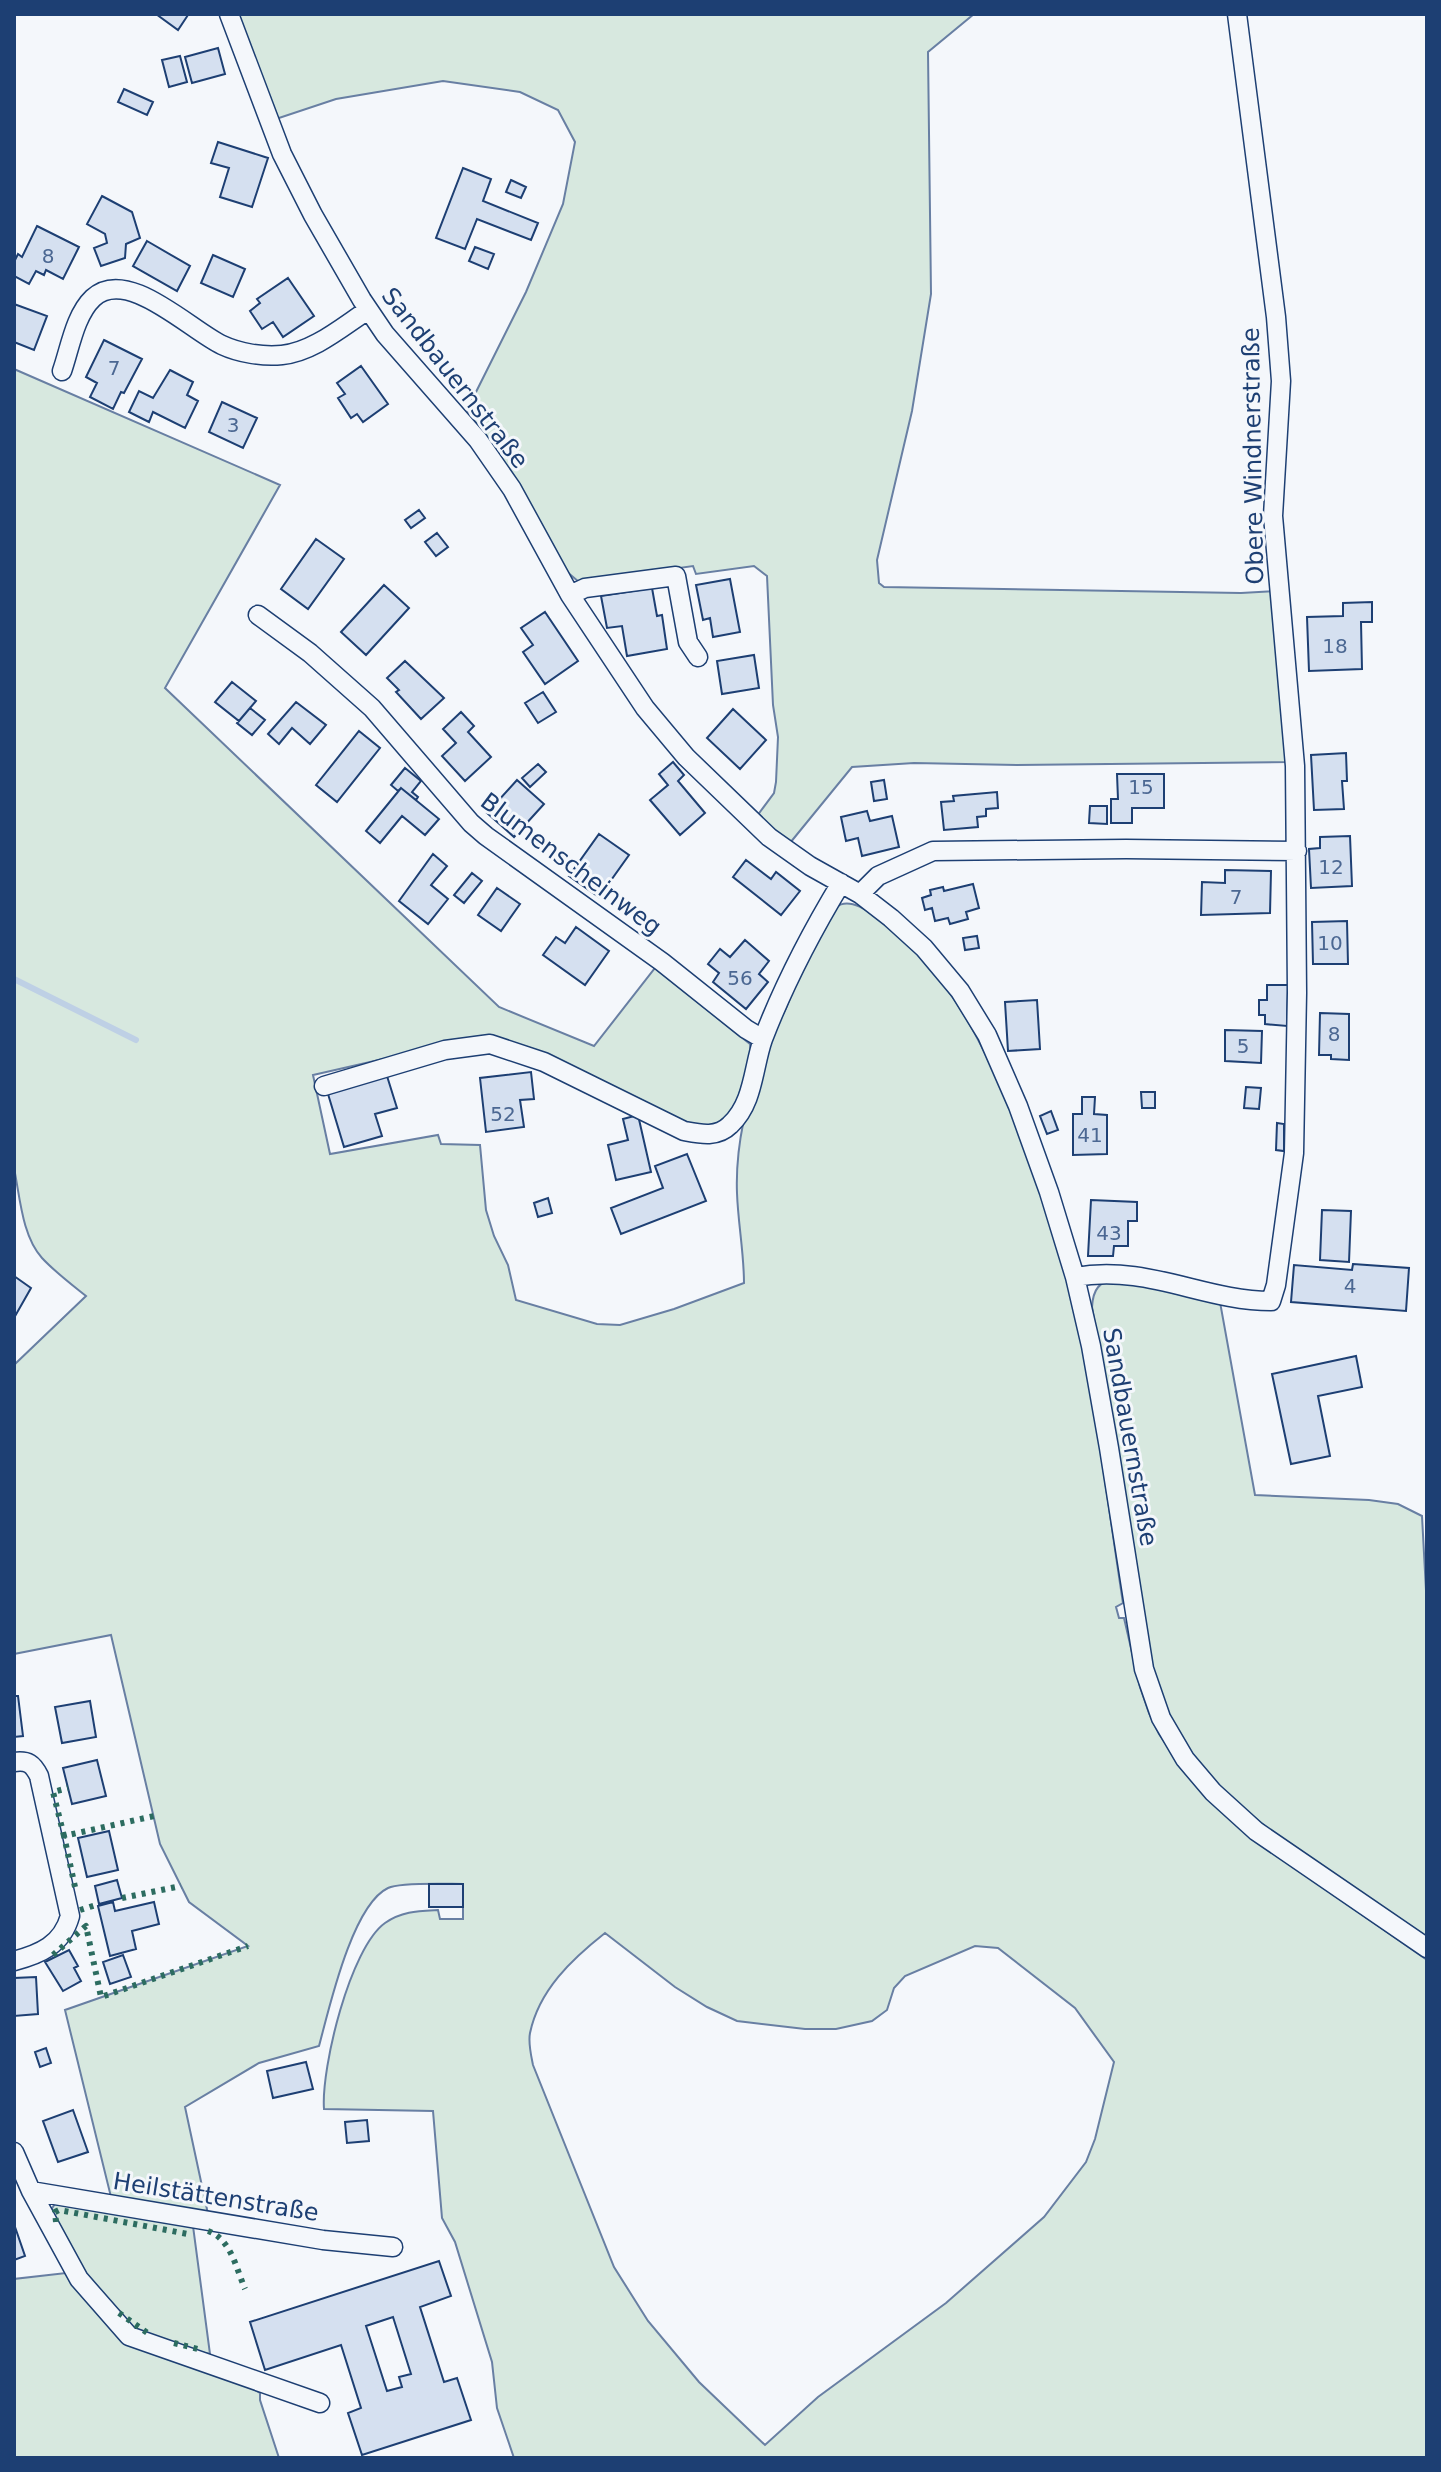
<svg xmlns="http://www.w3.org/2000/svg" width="1441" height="2472" font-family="'DejaVu Sans',sans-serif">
  <rect width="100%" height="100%" fill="#f4f7fb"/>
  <path fill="#d7e8df" stroke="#687fa3" stroke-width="2" fill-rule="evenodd" d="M238 14H974L928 52 931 294 912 411 877 560 879 583 884 587 1241 593 1275 591 1289 762 1017 765 914 763 852 767 790 843 757 816 774 793 776 782 778 737 773 705 767 576 754 566 696 574 693 566 579 582 566 571 503 462 467 410 526 292 563 204 575 142 558 110 520 92 443 81 336 99 276 119Z
    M14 369 280 485 165 688 499 1007 594 1046 655 968 750 1044 751 1057 735 1107 720 1126 694 1128 526 1048 427 1049 313 1075 330 1154 438 1135 441 1144 480 1145 486 1210 494 1236 508 1265 516 1300 597 1324 620 1325 674 1309 744 1283C744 1253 738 1223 737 1193 735 1140 749 1089 769 1041 774 1029 781 1019 786 1008 794 990 799 970 809 952 833 905 837 884 888 926 956 981 991 1058 1021 1138 1044 1200 1066 1264 1079 1329 1098 1419 1109 1512 1123 1603L1116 1607 1119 1618H1124L1140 1687 1149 1713 1159 1734 1190 1778 1254 1839 1427 1960V2458H514L497 2408 492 2362 455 2242 442 2218 433 2111 324 2109C321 2068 350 1948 385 1923 402 1911 419 1911 438 1910L440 1919H463V1884C446 1884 401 1882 388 1888 352 1905 329 2009 319 2046L259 2063 185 2107 208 2214 111 2197 65 2010 248 1946 189 1902 160 1844 111 1635 14 1654V1365L86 1296C71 1284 55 1272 42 1258 22 1236 20 1197 14 1168ZM605 1933 675 1987 707 2007 737 2021 805 2029H836L872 2021 887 2010 894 1988 905 1976 975 1946 998 1948 1075 2008 1114 2062 1095 2139 1086 2162 1044 2217 946 2303 818 2397 765 2445 699 2382 648 2321 614 2267 533 2065C531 2055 528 2043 530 2033 539 1990 572 1959 605 1933Z
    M1116 1278 1220 1302 1255 1495 1369 1500 1398 1504 1422 1516 1427 1609V1937L1273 1833 1231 1798 1200 1768 1168 1717 1150 1661 1092 1307C1093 1289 1099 1282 1116 1278Z
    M55 2204 193 2226 210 2354C185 2349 148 2341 127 2325 91 2298 72 2249 50 2211Z
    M66 2273 110 2326 239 2381 260 2393V2400L279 2458H14V2279Z"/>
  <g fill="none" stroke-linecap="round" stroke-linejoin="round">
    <path stroke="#bed0e5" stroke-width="6" d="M14 979 136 1040"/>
  </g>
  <path fill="#d5e0f0" stroke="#1d3f73" stroke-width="2" fill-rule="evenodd" d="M156 14H186L188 15 178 30Z
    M218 48 225 74 192 83 185 57Z
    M180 56 187 82 169 87 162 60Z
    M124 89 153 102 147 115 118 102Z
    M218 142 268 158 252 207 220 197 229 168 211 163Z
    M463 168 491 179 483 201 538 223 531 240 477 219 465 249 436 238Z
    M511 180 526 187 521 198 506 192Z
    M102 196 132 212 140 238 126 244 125 258 101 266 94 248 107 243 105 234 87 224Z
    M37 226 79 247 63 279 46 270 44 275 36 271 29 284 14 276V262L18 254 22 257Z
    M147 241 190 266 177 291 133 266Z
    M475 247 494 254 488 269 469 261Z
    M213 255 245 269 233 297 201 283Z
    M288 278 314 316 283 337 273 322 262 329 250 311 260 303 257 299Z
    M14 304 47 316 34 350 14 342Z
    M104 340 142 359 124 393 121 392 113 409 90 397 97 383 86 377Z
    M361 366 388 404 363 422 357 414 351 418 338 398 345 394 337 383Z
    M170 370 193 382 187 395 198 401 185 428 153 412 149 422 129 412 139 391 153 398Z
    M222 402 257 418 243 448 209 432Z
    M419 510 425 518 411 528 405 520Z
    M437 533 448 547 436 556 425 542Z
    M316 539 344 559 308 609 281 589Z
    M730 579 740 632 713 637 710 618 703 620 696 585Z
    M384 585 409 608 366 655 341 632Z
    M652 588 657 616 662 615 667 649 627 656 622 626 607 628 601 596Z
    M1372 602V622H1361L1362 669 1309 671 1307 617 1343 616V603Z
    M545 612 578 661 545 684 523 652 533 645 521 628Z
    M754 655 759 688 722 694 717 661Z
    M405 661 444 698 421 719 396 692 399 690 387 678Z
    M232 682 256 701 239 721 215 702Z
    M543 692 556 712 538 723 525 703Z
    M296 702 326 725 310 744 292 728 279 744 268 734Z
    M250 708 265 720 252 735 237 723Z
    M733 709 766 740 740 769 707 738Z
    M461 712 474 726 468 732 491 757 465 781 442 756 456 743 443 729Z
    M359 731 380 748 337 802 316 785Z
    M1346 753 1347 781H1342L1344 809 1314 810 1311 755Z
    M673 762 684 775 678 781 705 813 680 835 650 800 668 785 659 774Z
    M538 764 546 772 530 787 522 778Z
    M405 768 421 781 412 792 418 797 416 800 401 788 398 791 391 785Z
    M1117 774H1164V808H1132V823H1111V799H1118Z
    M517 780 544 804 514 837 487 813Z
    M884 780 887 799 874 801 871 782Z
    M401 788 439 819 425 835 402 816 380 843 366 831Z
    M997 792 998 808 986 809V816L977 817 978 827 944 830 941 802 954 801 953 796Z
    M1090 806H1107V824L1089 823Z
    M867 811 870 821 892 816 899 847 862 856 858 838 846 841 841 817Z
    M599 834 629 855 599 897 569 876Z
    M1350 836 1352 886 1311 888 1309 849 1320 848V837Z
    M433 854 447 866 431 885 448 899 428 924 399 901Z
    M746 860 771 879 776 872 800 891 781 915 733 877Z
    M1225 870 1271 871 1270 913 1201 915 1202 882 1225 883Z
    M472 873 482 881 464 903 454 895Z
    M973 884 979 908 966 912 968 919 950 924 948 918 935 921 932 908 925 910 922 898 931 895 930 890 943 887 944 891Z
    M497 888 520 904 501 931 478 915Z
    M1347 921 1348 964H1313L1312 922Z
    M576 927 609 951 585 985 543 955 556 937 565 943Z
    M977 936 979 948 965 950 963 938Z
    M745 940 769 961 759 974 768 982 746 1009 713 982 719 973 708 964 720 949 730 957Z
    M1267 985H1288L1287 1026 1265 1024V1015H1259V1000H1267Z
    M1037 1000 1040 1049 1008 1051 1005 1002Z
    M1320 1013 1349 1014V1060L1331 1059V1055H1319Z
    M1225 1030 1262 1031 1261 1063 1225 1061Z
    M531 1072 534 1099 520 1100 524 1127 486 1132 480 1078Z
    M387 1076 397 1108 375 1114 382 1136 344 1147 328 1094Z
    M1246 1087 1261 1088 1259 1109 1244 1108Z
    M1141 1092H1155V1108H1142Z
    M1082 1097H1095L1094 1114 1107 1115V1154L1073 1155V1114H1082Z
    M1051 1111 1058 1130 1047 1134 1040 1116Z
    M638 1115 651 1172 616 1180 608 1145 628 1140 623 1119Z
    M1277 1123 1284 1124V1151L1276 1150Z
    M687 1154 706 1201 621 1234 611 1208 663 1188 655 1166Z
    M548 1198 552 1213 538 1217 534 1203Z
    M1091 1200 1137 1202V1221H1128V1246H1114L1113 1256H1088Z
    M1322 1210 1351 1211 1349 1262 1320 1260Z
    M1353 1264 1409 1268 1406 1311 1291 1302 1294 1265 1352 1270Z
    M14 1276 31 1288 14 1318Z
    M1356 1356 1362 1387 1318 1396 1330 1456 1291 1464 1272 1374Z
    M14 1696H18L23 1736 14 1737Z
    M90 1701 96 1737 62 1743 55 1707Z
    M97 1760 106 1796 72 1804 63 1768Z
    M109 1831 118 1870 87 1877 78 1838Z
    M117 1880 122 1898 99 1904 95 1886Z
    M429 1884H463V1907H429Z
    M113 1902 115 1911 154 1902 159 1924 132 1931 136 1949 110 1956 98 1906Z
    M69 1950 78 1966 74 1968 81 1981 63 1991 45 1962Z
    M123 1955 131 1977 110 1984 103 1962Z
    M36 1977 38 2014 14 2016V1978Z
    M46 2048 51 2063 40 2067 35 2052Z
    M306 2062 313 2089 273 2098 267 2071Z
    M73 2110 88 2152 58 2162 43 2121Z
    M367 2120 369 2141 347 2143 345 2122Z
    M14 2224 25 2256 14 2260Z
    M439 2261 451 2296 420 2307 444 2382 457 2378 471 2420 362 2455 348 2413 361 2408 341 2345 265 2370 250 2322ZM393 2317 411 2374 399 2377 402 2387 387 2391 366 2326Z"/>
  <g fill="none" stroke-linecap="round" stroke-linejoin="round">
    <g stroke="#1d3f73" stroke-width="21">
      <path id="street" d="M229 14 282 154 313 215 362 300 385 334 478 440 512 489 570 595 645 708 686 757 769 837 810 866 860 894 891 918 924 948 960 991 987 1035 1018 1106 1049 1192 1075 1277 1091 1346 1109 1448 1144 1669 1161 1718 1185 1759 1213 1792 1256 1831 1427 1948
        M62 371C70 348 75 315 93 298 127 266 190 330 222 345 239 353 263 357 282 355 313 352 342 327 368 310
        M570 595 585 588 676 576 688 642 698 657
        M258 615 310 653 372 708 471 823 486 836 662 962 746 1029 763 1039
        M860 894 878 876 933 851 1126 849 1297 851
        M324 1086 445 1050 490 1044 544 1062 684 1131C700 1134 717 1138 730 1125 754 1103 753 1067 763 1039 783 987 812 931 841 883
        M1075 1277C1147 1264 1204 1301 1271 1301L1276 1285 1294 1153 1297 993 1295 766 1273 516 1281 381 1276 317 1237 14
        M14 1762C28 1760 33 1764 39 1776L70 1916C62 1945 40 1954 14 1961
        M14 2152 31 2191 79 2279 129 2336 320 2403
        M31 2191 323 2240 393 2247"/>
    </g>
    <use href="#street" stroke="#f4f7fb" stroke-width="18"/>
    <path stroke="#2c6c60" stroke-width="6" stroke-dasharray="4 6" stroke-linecap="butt" d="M64 1836 53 1792 68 1788
      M75 1887 64 1836 154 1816
      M122 1898 181 1886
      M80 1910 99 1904
      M53 1955 86 1926 101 1997 248 1946
      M56 2222 55 2212 59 2210 188 2234
      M208 2231C231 2239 236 2268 245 2289
      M119 2313 149 2334
      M174 2343 202 2350"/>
  </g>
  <g text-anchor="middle" stroke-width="6" stroke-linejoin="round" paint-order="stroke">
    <g font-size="20" fill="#4b6792">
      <text x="48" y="263">8</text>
      <text x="114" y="375">7</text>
      <text x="233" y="432">3</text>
      <text x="1335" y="653">18</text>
      <text x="1141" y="794">15</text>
      <text x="1331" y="874">12</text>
      <text x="1236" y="904">7</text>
      <text x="1330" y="950">10</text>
      <text x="740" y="985">56</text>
      <text x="1334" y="1041">8</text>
      <text x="1243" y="1053">5</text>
      <text x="503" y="1121">52</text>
      <text x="1090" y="1142">41</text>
      <text x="1109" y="1240">43</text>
      <text x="1350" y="1293">4</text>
    </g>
    <g font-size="24" fill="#1d3f73" stroke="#f4f7fb">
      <text transform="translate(455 378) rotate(52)" y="8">Sandbauernstraße</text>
      <text transform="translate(1253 456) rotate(-91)" y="8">Obere Windnerstraße</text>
      <text transform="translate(571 864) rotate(37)" y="8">Blumenscheinweg</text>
      <text transform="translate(1130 1437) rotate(80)" y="8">Sandbauernstraße</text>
      <text transform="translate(216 2197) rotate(9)" y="8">Heilstättenstraße</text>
    </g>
  </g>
  <rect width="1441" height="2472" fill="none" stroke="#1d3f73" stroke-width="32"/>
</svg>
